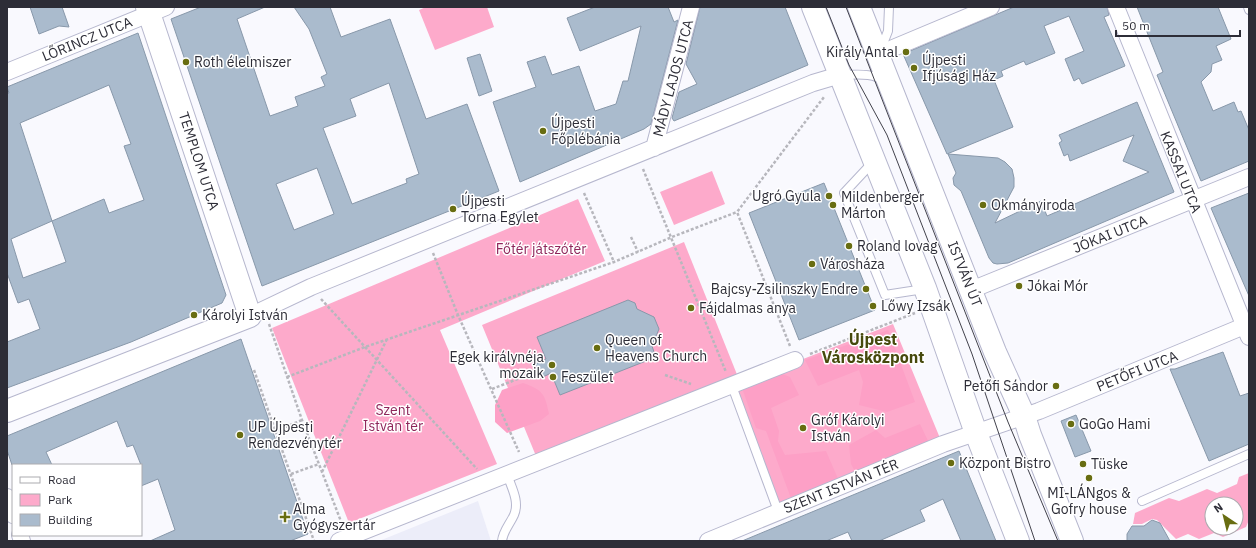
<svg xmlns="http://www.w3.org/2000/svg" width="1256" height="548" font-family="'IBM Plex Sans',sans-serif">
  <rect width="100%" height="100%" fill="#f9f9fe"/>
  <path fill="#ecedf9" d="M478 501 491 541H379Z"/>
  <path fill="#fdaacb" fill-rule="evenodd" d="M426 7H487L494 27 435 50 419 10Z
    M712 171 725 204 674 225 660 192Z
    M578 199 605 261 440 330 497 464 349 523 272 328Z
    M684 242 738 377 536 456 482 325Z
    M893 324 942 443 780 506 734 386Z
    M1249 473V520L1246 527 1223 537 1214 533 1199 539 1188 534 1176 539 1157 520 1152 519 1142 524H1133L1135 513 1169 498 1179 501 1207 489 1217 493 1237 484 1239 477ZM1212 504H1236V528H1212Z"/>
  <path fill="#fda0c6" d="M888 330 915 402 887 412 859 405 863 382 859 370 818 386 805 360Z
    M777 372 790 377 799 395 771 408 779 431 778 441 785 455 826 451 839 481 792 501 766 431 756 428 741 385Z
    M523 383C543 390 545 394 549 414L540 421 507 433 495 422V405L502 390Z
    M920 424 930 445 857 475 851 464 849 445 876 430 885 438Z"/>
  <path fill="#aabbcd" stroke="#8898aa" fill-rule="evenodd" d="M30 7H62L69 27 59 26 39 34Z
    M201 7H265L237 19 270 116 298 106 295 97 325 86 321 77 327 74 309 29 294 7H330L341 37 390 19 426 119 467 104 499 191 262 286 171 19ZM389 83 419 174 406 179 407 183 352 204 323 128 356 116 350 99ZM317 168 334 214 294 230 276 184Z
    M595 7H668L674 22 678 20 651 124 644 129 520 182 493 102 536 87 527 62 545 56 552 75 579 66 595 111 616 104 623 81H628L641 26 580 51 567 18Z
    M700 7H785L808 65 674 121 672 118 679 92 697 84 686 64Z
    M1014 7H1107L1109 15 1104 17 1125 66 1082 84 1079 78 1074 81 1065 59 1084 51 1069 16 1044 26 1055 53 1026 65 1024 61 1001 71 1003 76 994 80 1013 127 947 154 903 54Z
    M1137 7H1218L1231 39 1216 46 1222 60 1212 64 1211 72 1201 82 1213 111 1234 102 1238 112 1241 111 1249 130V161L1201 181 1157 75 1163 72Z
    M138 33 226 295 222 303 131 342 7 388V342L40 329 29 299 18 303 7 273V93H9L7 87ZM109 85 131 144 124 146 144 200 109 213 104 199 52 221 20 123ZM52 221 66 262 23 278 11 239Z
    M480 54 492 91 479 96 467 58Z
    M1137 102 1174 192 1008 263 997 264 993 263 989 258 961 191 954 185 953 178 956 173 948 154 998 158 1005 162 1012 169 1014 178V187L995 223 1041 201 1047 216 1149 172 1123 161 1134 135 1070 161 1068 154 1064 156 1059 143 1062 141 1059 135Z
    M824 183 875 310 799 340 749 213Z
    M1249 193V296L1211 208Z
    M628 300 635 303 637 309 654 317 659 329 652 346 654 352 651 359 560 395 551 373 541 378 535 364 546 359 537 337Z
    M241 339 308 534 290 541H150L175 530 158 479 141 486V465L133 445 127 447 117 421 46 452 52 465H12L7 450V436Z
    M1223 352 1240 396 1249 393V444L1209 461 1170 369H1175Z
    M1076 415 1091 451 1075 457 1061 421Z
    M959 451 996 541H961L943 499 920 510 925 521 879 541H852L848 532 826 541H742Z
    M1152 520 1160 523 1170 541H1127V534L1132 526H1144Z"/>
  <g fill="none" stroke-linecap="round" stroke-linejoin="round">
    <g stroke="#b6b7ce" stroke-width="10">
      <path id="lane" d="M1248 7 1249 10
        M881 49 888 31 889 7
        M842 75C854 75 875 72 884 82
        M873 162 844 193 885 295 924 289
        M732 386 778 511
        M1142 501 1249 454
        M502 541C503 531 510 524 514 515 520 501 511 487 507 474"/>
    </g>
    <g stroke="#b6b7ce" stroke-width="18">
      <path id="street" d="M1116 7 1249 337
        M879 54 991 7
        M7 72 166 7
        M654 148 691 7
        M971 290 1249 177
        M250 316 311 287 813 83 840 75
        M7 497 13 515
        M20 535 22 541
        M339 541 795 360
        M708 541 943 444 1039 411 1249 324"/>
    </g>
    <g stroke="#b6b7ce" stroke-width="24">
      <path id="secondary" d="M813 7 925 288 976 433 1018 541
        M859 7 995 352 1024 416 1030 435 1072 541
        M7 411 250 316 147 7"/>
    </g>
    <path stroke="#b7b7bd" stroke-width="2.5" stroke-dasharray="3 2" stroke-linecap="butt" d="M643 169 726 372
      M584 193 614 262
      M631 237 638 252
      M433 253 458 315 519 452
      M321 299 477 469
      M269 324 302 420 342 524
      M790 346 737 212 824 97
      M810 354 915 313
      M254 370 314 541
      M665 375 691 384
      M287 377 365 347 614 262 672 237 737 212
      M492 389 538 371
      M276 431 302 420
      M322 472 387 339
      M291 474 319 464"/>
    <use href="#lane" stroke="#fff" stroke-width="8"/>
    <use href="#street" stroke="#fff" stroke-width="16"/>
    <use href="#secondary" stroke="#fff" stroke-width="22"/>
    <path stroke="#42424c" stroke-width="1" d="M826 7 849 65 887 135 972 354 1035 541
      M846 7 1008 422 1058 541"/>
  </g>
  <g fill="#686d11" stroke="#fff" stroke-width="1.5">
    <circle cx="906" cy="52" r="4"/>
    <circle cx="186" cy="62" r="4"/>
    <circle cx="914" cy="68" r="4"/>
    <circle cx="543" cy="131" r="4"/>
    <circle cx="829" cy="196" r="4"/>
    <circle cx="833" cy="205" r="4"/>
    <circle cx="983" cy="205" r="4"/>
    <circle cx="453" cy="209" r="4"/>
    <circle cx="849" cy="246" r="4"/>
    <circle cx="812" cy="264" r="4"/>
    <circle cx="1019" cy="286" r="4"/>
    <circle cx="866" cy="289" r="4"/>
    <circle cx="873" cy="306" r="4"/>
    <circle cx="691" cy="308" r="4"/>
    <circle cx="194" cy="315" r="4"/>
    <circle cx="597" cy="348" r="4"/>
    <circle cx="552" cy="365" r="4"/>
    <circle cx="553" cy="377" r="4"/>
    <circle cx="1056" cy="386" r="4"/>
    <circle cx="1071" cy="424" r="4"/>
    <circle cx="803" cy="428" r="4"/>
    <circle cx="240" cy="435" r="4"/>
    <circle cx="951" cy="463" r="4"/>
    <circle cx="1083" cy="464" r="4"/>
    <circle cx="1089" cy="478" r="4"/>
    <path d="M283 511h4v4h4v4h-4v4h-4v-4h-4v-4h4z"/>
  </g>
  <g text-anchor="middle" stroke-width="3" stroke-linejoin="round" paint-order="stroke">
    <g font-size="14" fill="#2d2d37" stroke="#fff">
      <text transform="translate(87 39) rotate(-22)" y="5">LŐRINCZ UTCA</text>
      <text transform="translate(673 78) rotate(-75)" y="5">MÁDY LAJOS UTCA</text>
      <text transform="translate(199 161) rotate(72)" y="5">TEMPLOM UTCA</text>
      <text transform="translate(1181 172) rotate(68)" y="5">KASSAI UTCA</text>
      <text transform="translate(1110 234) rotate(-22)" y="5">JÓKAI UTCA</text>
      <text transform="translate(965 274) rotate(68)" y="5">ISTVÁN ÚT</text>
      <text transform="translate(1137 371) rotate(-22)" y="5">PETŐFI UTCA</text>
      <text transform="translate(841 486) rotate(-22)" y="5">SZENT ISTVÁN TÉR</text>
    </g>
    <g font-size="14" fill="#2d2d37" stroke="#fff" text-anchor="start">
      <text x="898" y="57" text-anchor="end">Király Antal</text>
      <text x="922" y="65">Újpesti<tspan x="922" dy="16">Ifjúsági Ház</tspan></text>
      <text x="194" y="67">Roth élelmiszer</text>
      <text x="551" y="128">Újpesti<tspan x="551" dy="16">Főplébánia</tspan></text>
      <text x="821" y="201" text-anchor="end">Ugró Gyula</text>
      <text x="841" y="202">Mildenberger<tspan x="841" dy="16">Márton</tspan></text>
      <text x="461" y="206">Újpesti<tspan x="461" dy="16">Torna Egylet</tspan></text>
      <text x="991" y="210">Okmányiroda</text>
      <text x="857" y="251">Roland lovag</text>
      <text x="820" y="269">Városháza</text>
      <text x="1027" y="291">Jókai Mór</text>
      <text x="858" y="294" text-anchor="end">Bajcsy-Zsilinszky Endre</text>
      <text x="881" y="311">Lőwy Izsák</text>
      <text x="699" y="313">Fájdalmas anya</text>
      <text x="202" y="320">Károlyi István</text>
      <text x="605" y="345">Queen of<tspan x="605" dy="16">Heavens Church</tspan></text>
      <text x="544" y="362" text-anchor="end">Egek királynéja<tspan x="544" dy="16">mozaik</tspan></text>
      <text x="561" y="382">Feszület</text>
      <text x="1048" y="391" text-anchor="end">Petőfi Sándor</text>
      <text x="811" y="425">Gróf Károlyi<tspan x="811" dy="16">István</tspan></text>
      <text x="1079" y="429">GoGo Hami</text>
      <text x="248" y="432">UP Újpesti<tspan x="248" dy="16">Rendezvénytér</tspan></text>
      <text x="959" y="468">Központ Bistro</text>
      <text x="1091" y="469">Tüske</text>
      <text x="1089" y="498" text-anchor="middle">MI-LÁNgos &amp;<tspan x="1089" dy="16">Gofry house</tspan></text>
      <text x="293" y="514">Alma<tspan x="293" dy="16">Gyógyszertár</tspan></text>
    </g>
    <g font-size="14" fill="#8e265b" stroke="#fff">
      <text x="541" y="254">Főtér játszótér</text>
      <text x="393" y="415">Szent<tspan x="393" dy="16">István tér</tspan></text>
    </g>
    <g font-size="16" font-weight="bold" fill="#46490c" stroke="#fff">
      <text x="873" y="345">Újpest<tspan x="873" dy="18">Városközpont</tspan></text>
    </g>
  </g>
  <rect width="1256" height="548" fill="none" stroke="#2d2d37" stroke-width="16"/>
  <rect x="12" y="464" width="130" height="72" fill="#ffffff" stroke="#ababaf"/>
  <rect x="20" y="477" width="20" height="6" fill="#ffffff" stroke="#ababaf"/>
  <text x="48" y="484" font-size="12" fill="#2d2d37">Road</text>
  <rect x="20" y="494" width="20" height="12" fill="#fdaacb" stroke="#ababaf"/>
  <text x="48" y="504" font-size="12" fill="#2d2d37">Park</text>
  <rect x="20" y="514" width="20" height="12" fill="#aabbcd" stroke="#ababaf"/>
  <text x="48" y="524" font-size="12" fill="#2d2d37">Building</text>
  <g transform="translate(1224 516) rotate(325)"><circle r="19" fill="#ffffff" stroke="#ababaf"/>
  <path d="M0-3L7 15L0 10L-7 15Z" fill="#686d11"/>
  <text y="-6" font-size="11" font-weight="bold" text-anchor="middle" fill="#2d2d37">N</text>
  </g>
  <path d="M1116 30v6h124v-6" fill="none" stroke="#2d2d37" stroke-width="2"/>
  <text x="1122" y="30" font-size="12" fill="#2d2d37" stroke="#ffffff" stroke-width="3" paint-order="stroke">50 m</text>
</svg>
